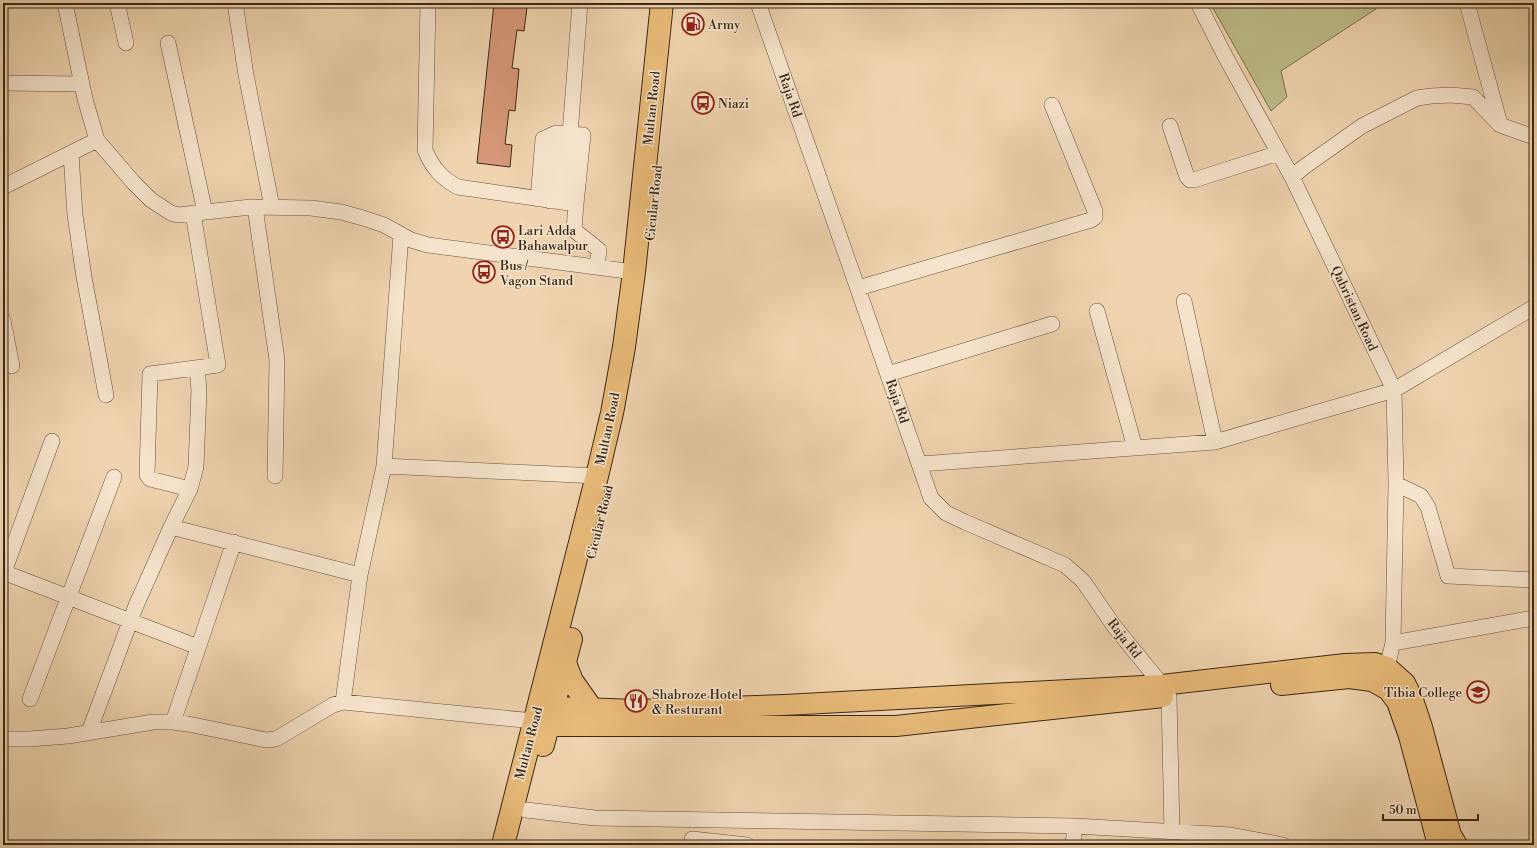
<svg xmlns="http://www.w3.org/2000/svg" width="1537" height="848" font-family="'Libre Bodoni',serif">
  <rect width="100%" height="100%" fill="#efd4af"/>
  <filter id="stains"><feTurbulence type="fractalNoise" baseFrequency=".005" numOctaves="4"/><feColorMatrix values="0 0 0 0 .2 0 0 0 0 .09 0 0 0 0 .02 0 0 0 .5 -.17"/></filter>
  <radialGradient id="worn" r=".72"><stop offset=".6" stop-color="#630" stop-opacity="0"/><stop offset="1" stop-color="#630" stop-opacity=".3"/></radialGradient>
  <path fill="#bcbc88" stroke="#7b7250" d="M1210 3H1375L1376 9 1281 71 1287 97 1271 111Z"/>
  <path fill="#d69878" stroke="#3a2818" d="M494 3 527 7 524 31 517 30 512 68 519 69 515 111 509 110 505 144 512 145 510 167 477 163Z"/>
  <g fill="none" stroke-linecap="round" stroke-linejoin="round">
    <g stroke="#67533e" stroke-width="16">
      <path id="minor" d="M65 3 85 99 97 140 133 182 151 200 171 213 178 215 251 207 311 208 341 212 363 218 384 225 411 240 428 245 634 272
        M117 3 126 43
        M235 3 246 75 272 207
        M428 3 425 150C432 167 441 178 458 187L576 204 574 230 599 250 597 266
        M758 3 931 498 946 513 965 522 1065 565 1083 581 1114 626 1162 685 1169 697 1172 831
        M1198 3 1225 56 1292 177 1394 390 1396 484 1393 643
        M1467 3 1500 124
        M168 43 205 212
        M3 83 82 84
        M1170 126 1187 177 1190 180H1194L1279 153
        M71 154 75 215 84 277 106 395
        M1292 177 1304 167 1362 126 1417 98 1431 96 1451 95 1473 97 1500 125 1534 137
        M3 187 97 140
        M538 199 543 139 556 133 570 134 580 3
        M550 201 556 133
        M563 202 570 134 583 135 576 204
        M255 207 277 360 275 476
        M858 288 1091 220 1095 217V211L1052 105
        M1184 301 1215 442
        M1097 311 1135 448
        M3 320 12 366
        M888 374 1052 324
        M920 464 1215 442 1394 390 1534 307
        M384 466 597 476
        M1396 484 1421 496 1428 507 1448 576 1534 580
        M190 489 150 479 147 475 150 374 218 365 193 213
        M171 527 360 575
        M3 572 198 647
        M4 572 52 441
        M1387 667 1393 643 1534 618
        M30 699 114 477
        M343 702 360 575 384 466 401 235
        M173 722 234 542
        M89 732 135 608 171 527 190 489 196 467 199 390 197 368
        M3 739H29L68 736 153 722H173L188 724 266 740 276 739 333 705 343 702 534 721
        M526 810 595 818 1075 826 1231 835 1283 845
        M692 839 747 845
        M1073 845 1075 826"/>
    </g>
    <g stroke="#3a2818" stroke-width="22">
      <path id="major" d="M1281 685 1349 678 1372 681 1388 690 1397 702 1409 736 1438 845
        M554 707 636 710 784 705 1162 685 1345 664 1375 663 1387 667 1405 683 1412 697 1422 727 1451 835 1457 845
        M549 726H896L1163 697"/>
    </g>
    <g stroke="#3a2818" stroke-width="24">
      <path id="highway" d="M565 663 572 681 591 708
        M543 745 571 639
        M503 845 597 476 612 413 624 347 634 272 662 3"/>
    </g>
    <use href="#minor" stroke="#f5e3cb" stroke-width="15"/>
    <use href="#major" stroke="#e8ba78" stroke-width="20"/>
    <use href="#highway" stroke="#e8ba78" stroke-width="22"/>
  </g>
  <defs>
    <g id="fuel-ring" transform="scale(1.15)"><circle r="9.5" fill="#f5e3cb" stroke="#8f2418" stroke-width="1.5"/><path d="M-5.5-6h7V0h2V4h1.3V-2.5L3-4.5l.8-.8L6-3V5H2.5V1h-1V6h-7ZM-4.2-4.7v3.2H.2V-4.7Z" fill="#8f2418"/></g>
    <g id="bus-ring" transform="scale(1.15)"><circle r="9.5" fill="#f5e3cb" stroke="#8f2418" stroke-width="1.5"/><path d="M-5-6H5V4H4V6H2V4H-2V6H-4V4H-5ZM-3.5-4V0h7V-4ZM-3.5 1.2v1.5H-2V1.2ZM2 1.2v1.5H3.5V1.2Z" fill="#8f2418"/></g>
    <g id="school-ring" transform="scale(1.15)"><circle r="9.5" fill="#f5e3cb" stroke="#8f2418" stroke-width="1.5"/><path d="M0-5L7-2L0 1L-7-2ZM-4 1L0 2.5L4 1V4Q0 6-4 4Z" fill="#8f2418"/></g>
    <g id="restaurant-ring" transform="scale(1.15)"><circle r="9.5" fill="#f5e3cb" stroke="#8f2418" stroke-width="1.5"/><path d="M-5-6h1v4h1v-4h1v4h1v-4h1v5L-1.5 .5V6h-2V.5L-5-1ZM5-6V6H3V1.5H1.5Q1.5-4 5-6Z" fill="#8f2418"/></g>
  </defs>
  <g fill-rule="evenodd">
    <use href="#fuel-ring" x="693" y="24"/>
    <use href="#bus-ring" x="703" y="103"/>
    <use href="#bus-ring" x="503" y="237"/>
    <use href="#bus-ring" x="484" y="272"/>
    <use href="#school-ring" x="1478" y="692"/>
    <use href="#restaurant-ring" x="636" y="701"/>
  </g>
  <g text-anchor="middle" stroke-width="3" stroke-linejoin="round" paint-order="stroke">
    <g font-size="13" fill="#3a2818" stroke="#f5e3cb" text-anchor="start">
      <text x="708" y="29">Army</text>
      <text x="718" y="108">Niazi</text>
      <text x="518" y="235">Lari Adda<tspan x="518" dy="15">Bahawalpur</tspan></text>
      <text x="500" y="270">Bus /<tspan x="500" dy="15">Vagon Stand</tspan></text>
      <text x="1462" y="697" text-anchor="end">Tibia College</text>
      <text x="652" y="699">Shabroze Hotel<tspan x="652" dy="15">&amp; Resturant</tspan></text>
    </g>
    <g font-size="13" fill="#3a2818" stroke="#f5e3cb">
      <text transform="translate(791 95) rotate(71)" y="5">Raja Rd</text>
      <text transform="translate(651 108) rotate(-84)" y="5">Multan Road</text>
      <text transform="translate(653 203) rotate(-84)" y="5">Cicular Road</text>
      <text transform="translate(1355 308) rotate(65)" y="5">Qabristan Road</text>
      <text transform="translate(898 401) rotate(71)" y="5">Raja Rd</text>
      <text transform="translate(607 429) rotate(-78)" y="5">Multan Road</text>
      <text transform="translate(599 522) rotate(-76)" y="5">Cicular Road</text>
      <text transform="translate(1125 638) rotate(52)" y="5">Raja Rd</text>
      <text transform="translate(528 743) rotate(-75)" y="5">Multan Road</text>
    </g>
  </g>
  <rect width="1537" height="848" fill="none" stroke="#efd4af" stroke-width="16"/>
  <rect x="4" y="4" width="1529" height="840" fill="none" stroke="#3a2818" stroke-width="2"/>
  <rect x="8" y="8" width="1521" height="832" fill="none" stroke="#3a2818"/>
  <path d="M1383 814v6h95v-6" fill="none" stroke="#3a2818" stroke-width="2"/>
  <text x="1389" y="814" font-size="12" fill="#3a2818" stroke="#f5e3cb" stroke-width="3" paint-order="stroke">50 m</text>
  <rect width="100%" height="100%" filter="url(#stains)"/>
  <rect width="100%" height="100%" fill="url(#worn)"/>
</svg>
